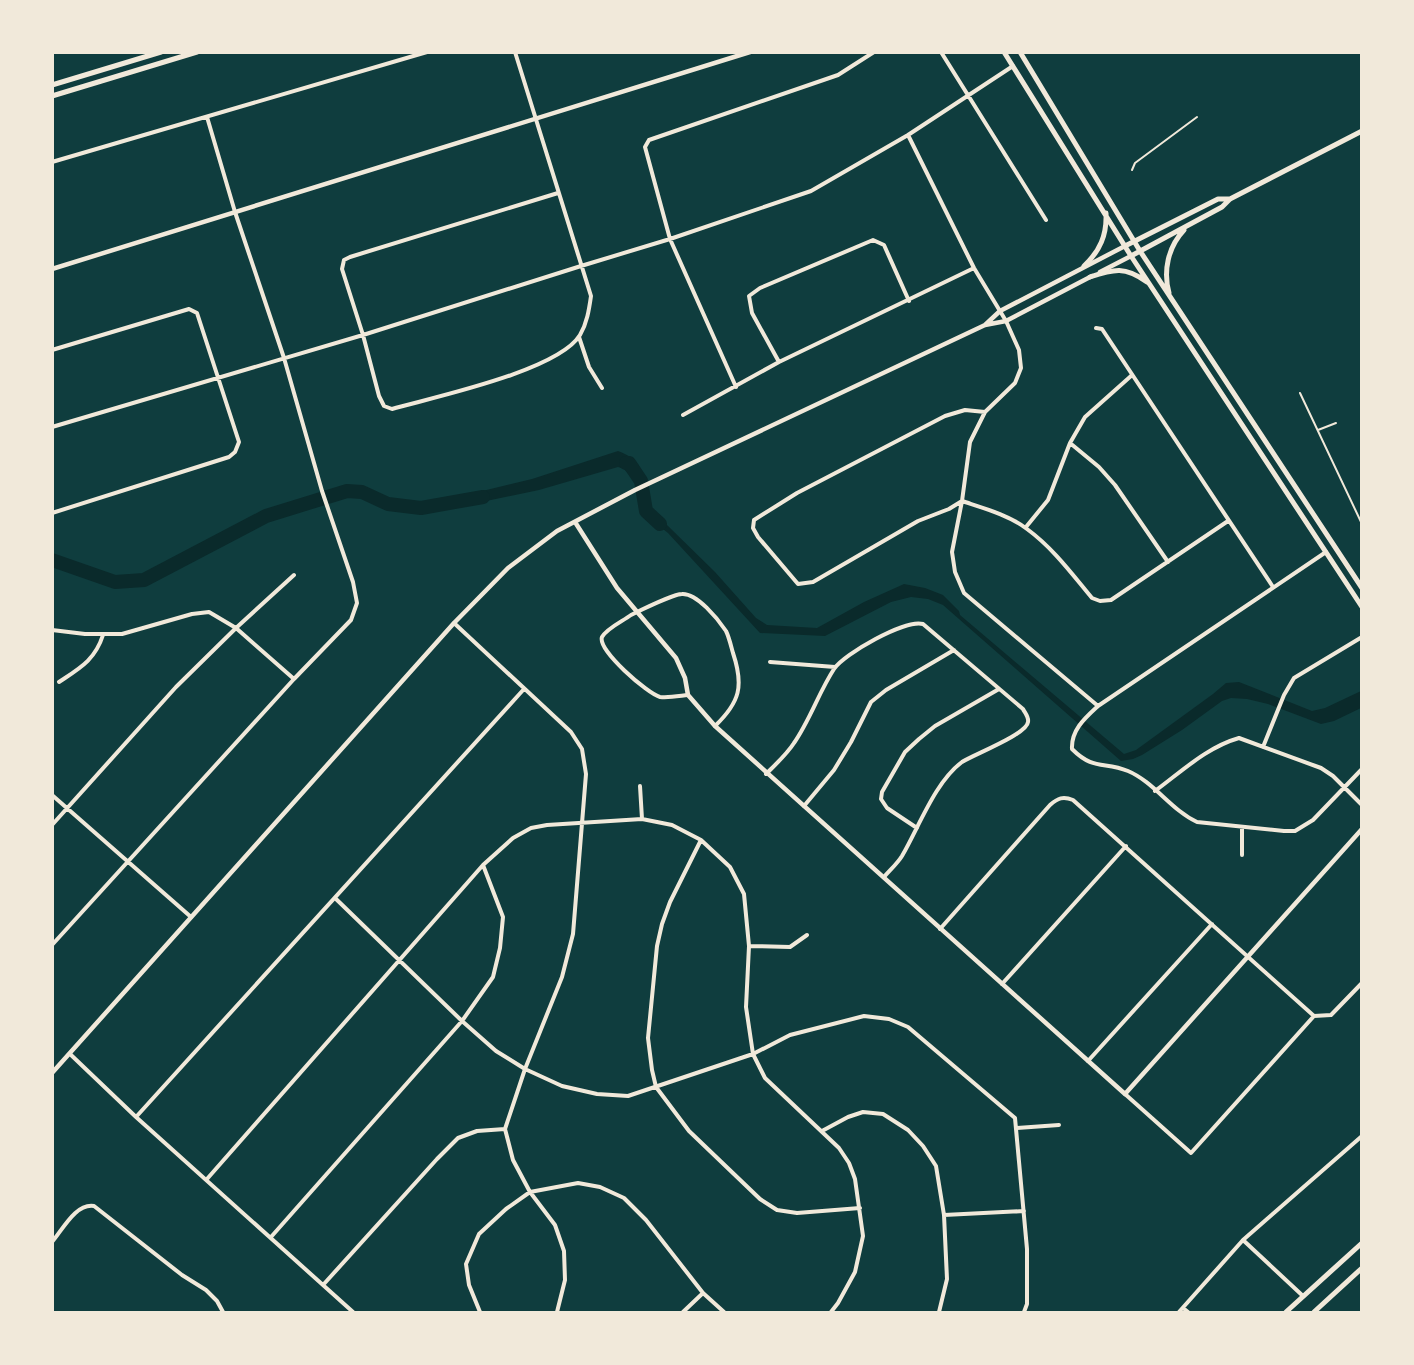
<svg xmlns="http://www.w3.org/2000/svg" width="1414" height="1365" font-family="'Libre Baskerville',serif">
  <rect width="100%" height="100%" fill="#0f3d3e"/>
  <path fill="#0a2a2b" d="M618 451C630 456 639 460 642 474L632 478 624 469 618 467 539 490 467 505 466 495 532 479Z
    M647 493 650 506 667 525 715 572 756 618 767 625 817 628 864 602 904 584 925 588 943 595 959 611 960 615 1124 754 1136 750 1213 694 1226 683 1239 682 1312 711 1325 708 1361 691V708L1334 721 1321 724 1268 704 1247 699 1231 698 1222 701 1182 730 1142 755 1133 759 1121 761 943 605 928 599 911 597 891 602 825 636 760 633 668 533 649 518 640 494Z"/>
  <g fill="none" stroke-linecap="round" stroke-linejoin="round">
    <path stroke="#0a2a2b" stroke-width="14" d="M626 463H629L641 481 646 511 660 524
      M52 560 115 582 144 580 266 516 347 491 362 492 388 504 421 508 483 497"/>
    <path stroke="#f1e9da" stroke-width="2" d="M1132 170 1135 163 1197 117
      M1300 393 1362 524
      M1318 430 1336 423"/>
    <path stroke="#f1e9da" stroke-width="4" d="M515 52 591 296C589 310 587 323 580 335 558 371 434 397 392 409L384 406 379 396 363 335 342 269 344 260 350 257 558 193
      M941 52 1046 220
      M1096 52H1099
      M908 135 974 268 1006 321 1019 350 1021 368 1015 383 985 412 970 442 962 501 952 552 955 572 964 593 1098 706
      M52 162 427 52
      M1096 328 1102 329 1273 587
      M579 337 589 367 602 388
      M52 350 189 309 197 313 239 442 235 452 229 457 52 513
      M779 362 752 313 749 296 760 288 873 240 884 245 909 301
      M736 387 670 239 645 147 649 140 838 75 874 52
      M985 412 965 410 945 416 797 493 754 520 753 528 758 537 798 584 813 582 918 521 949 509 962 501C983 508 1009 515 1027 529 1053 548 1072 574 1092 598L1100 601 1111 600 1228 521
      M683 415 779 362 974 268
      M52 427 363 335 581 266 670 239 811 191 908 135 1013 66
      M1070 443 1099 467 1115 485 1168 562
      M1026 527 1048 500 1070 443 1085 417 1131 376
      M1326 552 1098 706C1085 718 1071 730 1072 749 1094 771 1104 761 1128 771 1154 782 1171 810 1197 822L1284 831H1295L1313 820 1362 769
      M454 623 571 732 582 749 586 774 573 934 562 977 525 1069 505 1129 513 1160 530 1192 555 1225 564 1251 565 1280 557 1312
      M52 630 85 634H122L192 614 209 612 236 628 294 679
      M770 662 835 667
      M59 682C80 668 95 660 103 635
      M688 695C679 696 669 698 660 697 648 694 597 650 602 637 607 628 623 621 631 615 639 611 674 594 682 594 697 593 718 619 726 631 729 637 731 646 733 653 744 686 740 702 715 726
      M1263 747 1284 695 1294 678 1362 637
      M766 774C776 764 787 754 794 743 810 720 819 692 834 669 844 654 905 619 923 624L1023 709C1025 713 1029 717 1028 722 1027 734 975 754 962 762 935 782 919 827 902 856 897 864 890 870 884 877
      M640 786 642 819
      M1155 791C1181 772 1207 747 1239 738L1321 768 1333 776 1362 805
      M52 795 191 917
      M804 806 834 770 851 742 871 702 886 690 954 650
      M52 825 176 687 236 628 294 575
      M1242 827V855
      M917 828 887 808 881 799 882 792 905 752 919 739 935 726 999 689
      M701 840 670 902 662 924 657 946 648 1038 652 1070 656 1087 689 1131 760 1199 777 1210 797 1213 860 1208
      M336 899 462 1021 496 1051 525 1069 562 1086 597 1094 628 1096 753 1054 790 1035 864 1016 889 1019 908 1027 1015 1118 1027 1249V1304L1024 1312
      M940 929 1050 805C1058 798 1063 796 1073 800L1314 1016
      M52 945 294 679 351 620 357 603 353 582 322 491 284 358 235 212 207 117
      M749 946 790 947 807 935
      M1002 984 1126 846
      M70 1054 136 1117 353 1312
      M1088 1061 1212 924
      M1125 1094 1191 1153 1314 1016 1331 1015 1362 983
      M136 1117 524 689
      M1017 1128 1059 1125
      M822 1131 848 1117 863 1112 883 1114 908 1130 923 1146 936 1166 944 1215 947 1279 939 1312
      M207 1179 483 865 513 838 531 828 547 825 642 819 672 825 701 840 730 867 744 894 749 946 746 1007 753 1054 765 1078 839 1148 849 1163 855 1179 863 1236 855 1272 838 1303 831 1312
      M944 1215 1024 1211
      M271 1237 462 1021 493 977 500 948 503 917 483 865
      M1243 1240 1303 1296
      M52 1242C63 1229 76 1203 94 1206L182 1275 206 1290 217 1301 223 1312
      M323 1285 437 1159 458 1138 477 1131 505 1129
      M1183 1308 1188 1312
      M480 1312 469 1285 466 1264 479 1234 506 1209 530 1192 578 1183 600 1187 624 1198 646 1220 703 1293 724 1312
      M683 1312 703 1293
      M1179 1312 1243 1240 1362 1136"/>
    <path stroke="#f1e9da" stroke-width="4.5" d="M52 269 750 52
      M1100 272 1131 256
      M985 325 1000 311 1125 246
      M575 522 617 588 676 658 685 678 688 695 715 726 1125 1094 1362 829
      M52 1073 454 623 508 568 557 531 635 490 985 325 1006 321 1092 276"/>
    <path stroke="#f1e9da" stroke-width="5" d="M1004 52 1131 256 1362 607
      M1020 52 1140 251 1362 588
      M1125 246 1218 199H1230
      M1131 256 1222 207 1230 199 1362 131
      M1084 266C1100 251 1107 235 1106 213
      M1090 277C1114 269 1125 266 1147 282
      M1169 293C1163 271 1168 247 1184 230
      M1286 1312 1362 1243
      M1314 1312 1362 1268"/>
    <path stroke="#f1e9da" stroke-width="5" d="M52 85 161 52
      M52 96 197 52"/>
  </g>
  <rect width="1414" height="1365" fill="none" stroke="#f1e9da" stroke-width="108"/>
</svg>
